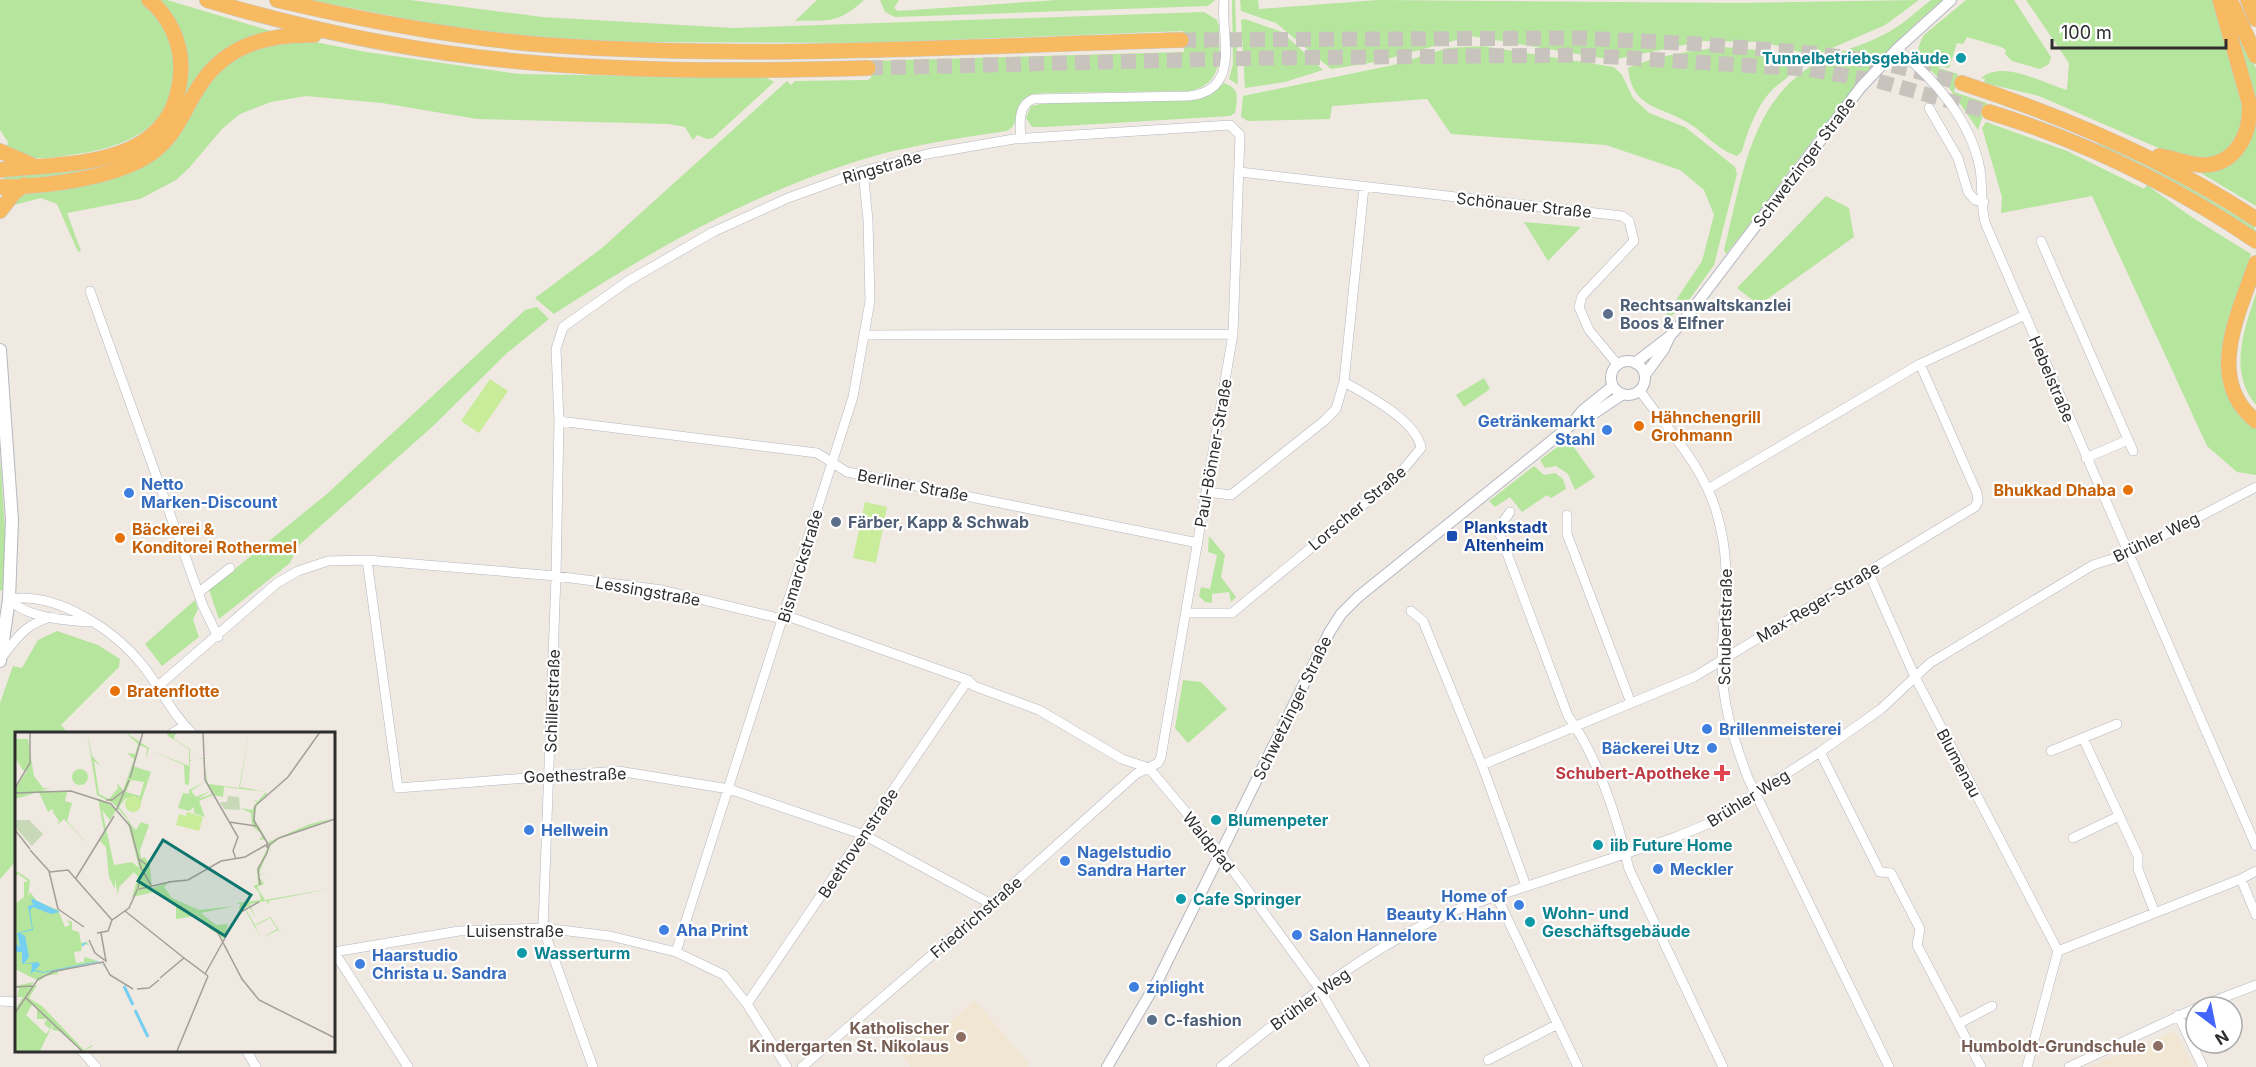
<svg xmlns="http://www.w3.org/2000/svg" width="2256" height="1067" font-family="Inter,sans-serif">
  <rect width="100%" height="100%" fill="#efe9e1"/>
  <path fill="#f0e6d1" d="M975 1000 1029 1064 1026 1067H911L899 1051 930 1025 937 1033Z
    M2172 1032 2176 1034 2193 1067H2089Z"/>
  <path fill="#b6e59e" d="M0 0H142C162 18 174 41 174 68 175 130 121 149 69 155 58 157 44 159 33 158 24 157 15 153 6 150L8 142 0 130Z
    M157 0H167L271 31 251 37 138 158 72 175 4 181 3 175 139 151 184 81Z
    M310 0H410L542 17 733 28 1204 12 1217 20 1219 26C1219 55 1225 83 1190 91L1045 93C1003 96 1027 120 1007 131 966 137 925 143 885 153 764 186 658 246 554 314L535 298 602 248 787 81 791 85 795 81 868 80 871 78V61L1184 52 1183 31 872 43 606 42 509 34 433 24Z
    M817 0H864C838 24 829 20 795 21Z
    M880 0H899L894 8 898 11 1057 0H1215L1208 6 895 17 885 12Z
    M1232 0H1235L1238 85 1229 79 1233 64Z
    M1240 0H1258L1259 9 1378 0 1740 3 1919 0 1885 25 1814 56 1764 42 1703 41 1613 60 1471 36 1376 62 1331 69 1276 23 1241 11Z
    M1931 0H1943C1855 71 1796 167 1726 254L1724 250C1740 188 1748 111 1804 71 1827 54 1858 48 1883 35 1901 26 1916 12 1931 0Z
    M1966 0H2014L2051 57 2049 64 2040 69 2012 61 2005 54 2006 50 2001 47 1967 37 1963 44 1957 43 1949 68 1940 66 1939 68 1958 74 1954 92 1987 103 1978 130 1950 89 1921 61C1915 52 1919 44 1924 35Z
    M2026 0H2214L2245 109 2234 146 2209 160 2163 150 2039 96 1984 83 1985 79 1981 78C2004 59 2043 84 2067 90L2069 63Z
    M2230 10 2256 68V206L2199 172 2250 138Z
    M1245 19 1282 32 1323 70 1285 82 1245 88 1241 20Z
    M310 41 366 52 519 74 767 78 774 82 713 138 707 139 697 135 693 140 685 127 669 124 477 119 382 103 306 96 271 102 240 114 222 129 189 168 176 180 140 199 67 213 81 251 78 252 57 204 41 198 14 205 12 202 24 193 122 175 215 74 257 45Z
    M1482 46 1614 67 1622 75 1633 98 1649 113 1685 127 1735 167 1737 174 1714 265 1689 300 1664 323 1662 321 1702 261 1714 215 1704 190 1680 170 1606 145 1451 134 1427 99 1332 106 1330 119 1248 121 1241 117 1243 96 1393 65 1448 48Z
    M1722 47 1768 51 1794 59C1800 73 1779 82 1771 91 1756 108 1748 130 1742 151L1737 156C1718 150 1706 134 1690 124 1663 106 1632 110 1628 68 1658 55 1690 51 1722 47Z
    M1224 83C1241 89 1237 98 1235 113L1230 116 1046 127H1032L1026 118 1031 106 1046 103 1197 100 1211 95Z
    M1986 122 2067 151 2144 189 2147 185 2190 216 2251 254 2224 344 2248 422 2256 429V475L2237 472 2207 446 2092 196 2001 213 2002 197 1982 128Z
    M2098 142 2183 184 2254 226 2256 232 2097 145Z
    M1826 196 1849 208 1854 237 1759 305 1737 288Z
    M1524 222 1581 227 1548 261Z
    M2256 293V405C2228 371 2244 331 2256 293Z
    M537 307 549 319 507 353 432 427 298 546 290 563 219 619 209 590 328 493 525 310Z
    M1484 378 1490 389 1464 407 1456 395Z
    M1568 439 1595 477 1575 490 1568 474 1556 466 1545 468 1540 460Z
    M0 457 6 546 3 589 0 591Z
    M1534 466 1544 475 1555 473 1563 479 1566 489 1551 498 1547 495 1522 512 1510 497 1495 507 1489 501Z
    M1209 536 1225 555 1221 577 1236 597 1231 602 1229 592 1212 594V603L1205 602 1199 596 1201 587 1210 589 1217 555 1208 552Z
    M195 600 198 609 193 620 199 637 162 666 145 644Z
    M57 631 98 645 120 659 119 667 61 725 69 734H16V861L0 879V703L13 666 22 668 38 640Z
    M1183 680 1201 682 1227 709 1188 743 1175 728Z"/>
  <path fill="#c9ec9a" d="M490 379 508 391 479 433 461 421Z
    M865 502 887 507 876 563 853 558Z"/>
  <g fill="none" stroke-linecap="round" stroke-linejoin="round">
    <path stroke="#c8c4bd" stroke-width="15" stroke-dasharray="15 8" stroke-linecap="butt" d="M1181 40 1579 38 1699 44 1812 53 1879 62 1962 83
      M868 68 1264 58 1581 55 1806 69 1878 81 1989 112"/>
    <g stroke="#b4b7c1" stroke-width="10">
      <path id="minor" d="M1897 49C1935 79 1971 121 1980 169 1983 187 1980 209 1986 225L2256 846
        M1929 108 1958 158 1968 192 1975 200 1984 202
        M1021 139C1020 124 1017 106 1033 99L1189 96C1243 90 1220 35 1224 0
        M1240 172 1622 216 1629 221 1634 241 1582 296 1579 307 1589 330 1618 365
        M2041 241 2133 451
        M90 291 203 606 218 637
        M866 335 1233 334
        M1640 391C1668 430 1704 467 1717 514 1733 569 1723 604 1722 658 1721 701 1733 738 1748 778L1889 1067
        M559 421 817 453 847 472 1198 543
        M2086 458 2128 440
        M1708 489 1920 364 2025 315
        M1207 492 1231 495 1324 421 1336 409 1344 382 1364 187
        M1510 512 1498 529 1568 716C1598 757 1618 820 1629 869L1723 1067
        M1567 515V534L1631 703
        M367 560 398 788 618 771 729 789 864 835 991 904
        M1868 571 1915 677 2058 951
        M198 593 230 568
        M9 599C57 592 114 629 144 667 161 689 172 714 193 734
        M9 599C26 618 64 620 88 622
        M1411 611 1423 621 1482 765 1526 886
        M1186 613H1232L1397 477 1421 448C1417 421 1366 394 1344 382
        M1 658C17 638 25 624 51 617
        M157 687 277 583 298 571 328 561 367 560 556 576 662 590 778 618 790 617 968 680 974 686 1039 710 1122 759 1149 768
        M171 734 184 726
        M2083 738 2138 856V869L2155 913
        M2051 751 2117 724
        M1820 752 1880 872 1891 873 1920 929 1917 945 1981 1067
        M1482 765 1694 677 1975 507 1978 501 1977 493 1920 364
        M1149 768 1221 854 1319 988 1365 1067
        M2073 838 2119 816
        M2256 871 2241 879 2256 915
        M1497 897 1578 1067
        M333 950 408 1067
        M2058 951 2241 879
        M334 952 459 931 543 928 610 936 676 952 724 975 747 1004 787 1067
        M676 952 853 397 870 301 868 220 863 171
        M0 1001 16 1002
        M747 1004 968 680
        M2199 1007 2256 985
        M2178 1015 2203 1067
        M1958 1024 1992 1006
        M81 1050 96 1067
        M246 1050 256 1067
        M1488 1060 1558 1024
        M593 1067 543 928 556 576 559 421 556 349 563 327 628 281 713 232 788 198 863 171 927 154 1014 139 1230 125 1240 135 1233 334 1161 757 1158 763 1136 774 991 904 802 1067
        M1221 1067C1295 1007 1371 944 1461 908L1676 837 1710 823 1820 752 1881 709 1930 663 2093 565 2128 554 2256 487
        M2027 1067 2058 951
        M2069 1067 2196 1008"/>
    </g>
    <g stroke="#b4b7c1" stroke-width="12">
      <path id="tertiary" d="M1611 378a17 17 0 1 1 34 0a17 17 0 1 1-34 0Z
        M1635 363 1670 336 1685 319 1861 87 1897 49 1951 0
        M1645 375 1664 349 1670 336
        M1571 425 1590 416 1623 394
        M1107 1067 1158 980 1329 633 1341 614 1358 597 1571 425 1582 411 1613 386"/>
    </g>
    <g stroke="#b4b7c1" stroke-width="14">
      <path id="secondary" d="M0 350 12 520 9 599 0 661"/>
    </g>
    <g stroke="#c9c9c9" stroke-width="16">
      <path id="trunk" d="M207 0C314 32 425 54 536 63 647 72 757 71 868 68
        M277 0C366 21 457 38 547 45 758 60 970 46 1181 40
        M2230 0 2256 56
        M2248 0 2256 19
        M1962 83C2065 117 2165 159 2256 219
        M1989 112C2083 141 2175 186 2256 241
        M0 151 32 165
        M2159 156C2173 158 2187 164 2201 165 2236 166 2252 133 2249 102L2220 0
        M0 170C73 162 177 170 181 68 181 42 169 16 149 0
        M0 187C44 187 123 178 157 149 175 134 183 113 195 93 221 47 263 34 314 35
        M0 211 14 193 24 185
        M2256 263C2239 313 2204 380 2256 421"/>
    </g>
    <use href="#minor" stroke="#fff" stroke-width="9"/>
    <use href="#tertiary" stroke="#fff" stroke-width="10"/>
    <use href="#secondary" stroke="#fff" stroke-width="12"/>
    <use href="#trunk" stroke="#f8ba60" stroke-width="15"/>
  </g>
  <g fill="#0f9aa8" stroke="#fff" stroke-width="2">
    <circle cx="1961" cy="58" r="6"/>
    <circle cx="1216" cy="820" r="6"/>
    <circle cx="1598" cy="845" r="6"/>
    <circle cx="1181" cy="899" r="6"/>
    <circle cx="1530" cy="922" r="6"/>
    <circle cx="522" cy="953" r="6"/>
  </g>
  <g fill="#5c6f8a" stroke="#fff" stroke-width="2">
    <circle cx="1608" cy="314" r="6"/>
    <circle cx="836" cy="522" r="6"/>
    <circle cx="1152" cy="1020" r="6"/>
  </g>
  <g fill="#e8710a" stroke="#fff" stroke-width="2">
    <circle cx="1639" cy="426" r="6"/>
    <circle cx="2128" cy="490" r="6"/>
    <circle cx="120" cy="538" r="6"/>
    <circle cx="115" cy="691" r="6"/>
  </g>
  <g fill="#3f7fe0" stroke="#fff" stroke-width="2">
    <circle cx="1607" cy="430" r="6"/>
    <circle cx="129" cy="493" r="6"/>
    <circle cx="1707" cy="729" r="6"/>
    <circle cx="1712" cy="748" r="6"/>
    <circle cx="529" cy="830" r="6"/>
    <circle cx="1065" cy="861" r="6"/>
    <circle cx="1658" cy="869" r="6"/>
    <circle cx="1519" cy="905" r="6"/>
    <circle cx="664" cy="930" r="6"/>
    <circle cx="1297" cy="935" r="6"/>
    <circle cx="360" cy="964" r="6"/>
    <circle cx="1134" cy="987" r="6"/>
  </g>
  <rect fill="#1a4fb4" stroke="#fff" stroke-width="2" x="1446" y="530" width="12" height="12" rx="3"/>
  <path fill="#e0444e" stroke="#fff" stroke-width="2" d="M1719 764h6v6h6v6h-6v6h-6v-6h-6v-6h6z"/>
  <g fill="#8d6e63" stroke="#fff" stroke-width="2">
    <circle cx="961" cy="1037" r="6"/>
    <circle cx="2158" cy="1046" r="6"/>
  </g>
  <g text-anchor="middle" stroke-width="4.5" stroke-linejoin="round" paint-order="stroke">
    <g font-size="16" font-weight="bold" fill="#0d838f" stroke="#fff" text-anchor="start">
      <text x="1949" y="64" text-anchor="end">Tunnelbetriebsgebäude</text>
      <text x="1228" y="826">Blumenpeter</text>
      <text x="1610" y="851">iib Future Home</text>
      <text x="1193" y="905">Cafe Springer</text>
      <text x="1542" y="919">Wohn- und<tspan x="1542" dy="18">Geschäftsgebäude</tspan></text>
      <text x="534" y="959">Wasserturm</text>
    </g>
    <g font-size="16" fill="#2e2e2e" stroke="#fff">
      <text transform="translate(1804 162) rotate(-53)" y="6">Schwetzinger Straße</text>
      <text transform="translate(882 167) rotate(-16)" y="6">Ringstraße</text>
      <text transform="translate(1524 205) rotate(6)" y="6">Schönauer Straße</text>
      <text transform="translate(2052 379) rotate(67)" y="6">Hebelstraße</text>
      <text transform="translate(1213 453) rotate(-80)" y="6">Paul-Bönner-Straße</text>
      <text transform="translate(913 485) rotate(11)" y="6">Berliner Straße</text>
      <text transform="translate(1357 508) rotate(-40)" y="6">Lorscher Straße</text>
      <text transform="translate(2156 537) rotate(-26)" y="6">Brühler Weg</text>
      <text transform="translate(800 566) rotate(-73)" y="6">Bismarckstraße</text>
      <text transform="translate(648 591) rotate(10)" y="6">Lessingstraße</text>
      <text transform="translate(1818 602) rotate(-31)" y="6">Max-Reger-Straße</text>
      <text transform="translate(1725 627) rotate(-89)" y="6">Schubertstraße</text>
      <text transform="translate(552 701) rotate(-88)" y="6">Schillerstraße</text>
      <text transform="translate(1292 708) rotate(-64)" y="6">Schwetzinger Straße</text>
      <text transform="translate(1959 763) rotate(62)" y="6">Blumenau</text>
      <text transform="translate(575 775) rotate(-2)" y="6">Goethestraße</text>
      <text transform="translate(1748 798) rotate(-32)" y="6">Brühler Weg</text>
      <text transform="translate(1209 842) rotate(51)" y="6">Waldpfad</text>
      <text transform="translate(858 843) rotate(-56)" y="6">Beethovenstraße</text>
      <text transform="translate(976 917) rotate(-41)" y="6">Friedrichstraße</text>
      <text x="515" y="937">Luisenstraße</text>
      <text transform="translate(1310 999) rotate(-36)" y="6">Brühler Weg</text>
    </g>
    <g font-size="16" font-weight="bold" fill="#4e5e75" stroke="#fff" text-anchor="start">
      <text x="1620" y="311">Rechtsanwaltskanzlei<tspan x="1620" dy="18">Boos &amp; Elfner</tspan></text>
      <text x="848" y="528">Färber, Kapp &amp; Schwab</text>
      <text x="1164" y="1026">C-fashion</text>
    </g>
    <g font-size="16" font-weight="bold" fill="#c56008" stroke="#fff" text-anchor="start">
      <text x="1651" y="423">Hähnchengrill<tspan x="1651" dy="18">Grohmann</tspan></text>
      <text x="2116" y="496" text-anchor="end">Bhukkad Dhaba</text>
      <text x="132" y="535">Bäckerei &amp;<tspan x="132" dy="18">Konditorei Rothermel</tspan></text>
      <text x="127" y="697">Bratenflotte</text>
    </g>
    <g font-size="16" font-weight="bold" fill="#366cbe" stroke="#fff" text-anchor="start">
      <text x="1595" y="427" text-anchor="end">Getränkemarkt<tspan x="1595" dy="18">Stahl</tspan></text>
      <text x="141" y="490">Netto<tspan x="141" dy="18">Marken-Discount</tspan></text>
      <text x="1719" y="735">Brillenmeisterei</text>
      <text x="1700" y="754" text-anchor="end">Bäckerei Utz</text>
      <text x="541" y="836">Hellwein</text>
      <text x="1077" y="858">Nagelstudio<tspan x="1077" dy="18">Sandra Harter</tspan></text>
      <text x="1670" y="875">Meckler</text>
      <text x="1507" y="902" text-anchor="end">Home of<tspan x="1507" dy="18">Beauty K. Hahn</tspan></text>
      <text x="676" y="936">Aha Print</text>
      <text x="1309" y="941">Salon Hannelore</text>
      <text x="372" y="961">Haarstudio<tspan x="372" dy="18">Christa u. Sandra</tspan></text>
      <text x="1146" y="993">ziplight</text>
    </g>
    <g font-size="16" font-weight="bold" fill="#164399" stroke="#fff" text-anchor="start">
      <text x="1464" y="533">Plankstadt<tspan x="1464" dy="18">Altenheim</tspan></text>
    </g>
    <g font-size="16" font-weight="bold" fill="#be3a42" stroke="#fff" text-anchor="end">
      <text x="1710" y="779">Schubert-Apotheke</text>
    </g>
    <g font-size="16" font-weight="bold" fill="#785e54" stroke="#fff" text-anchor="end">
      <text x="949" y="1034">Katholischer<tspan x="949" dy="18">Kindergarten St. Nikolaus</tspan></text>
      <text x="2146" y="1052">Humboldt-Grundschule</text>
    </g>
  </g>
  <g transform="translate(15 732)">
    <rect width="320" height="320" fill="#efe9e1"/>
    <path d="M72 0 77 24 86 34 79 29 84 62 94 67 103 56 102 51 108 58 98 67 108 59 119 27 112 21 120 22 123 12 110 0 134 16 131 27 132 16 124 13 118 34 136 40 126 70 111 66 104 75 111 84 117 94 121 98 126 90 134 93 125 118 126 126 130 125 135 133 137 156 153 151 149 155 157 166 184 178 220 174 186 181 201 193 213 192 209 207 179 180 203 204 180 184 161 187V173L139 160 117 165 123 145 119 140 104 155 103 163 100 147V157L94 145 91 115 85 109 89 99 83 66 102 77 95 88 87 78 99 133 117 130 124 136 112 87 99 72 82 63ZM116 48 129 50 125 64 111 60ZM151 0H161L159 7 175 17 187 18 175 17V28L179 27 175 29 174 53 180 50 174 53 170 52 169 33 135 18 174 34V17L153 4ZM234 0 225 55 251 60 252 62 242 73 239 86 253 110 295 92 319 86 263 107 255 114 256 119 254 115 244 142 252 141 243 143 249 152 242 155 250 168 319 156 253 169 255 173 251 169 235 172 241 187 234 174 230 176 240 193 255 185 256 186 267 203 263 198 247 206 262 197 255 186 240 194 246 206 229 176 224 178 225 172 221 171 246 168 244 160 238 154 243 152 242 138 254 112 251 107 244 108 248 103 237 94 236 81 225 76 237 78 242 70 238 68 243 69 251 60 209 55 208 65 198 63 184 69 190 85 179 81V75L174 79 163 76 168 61 174 62V58L190 50 176 59 181 65 195 59 183 67 197 62 191 50 188 27H183L188 26 193 52 224 56ZM0 7H13L19 44 28 56H36L25 58 52 60 50 69 57 71 52 89 78 118 49 87 42 93 44 89 37 79 40 80 37 77 33 80 24 60 0 67V57L12 39H9L0 28 8 36 0 26ZM57 45a8 8 0 1 1 16 0a8 8 0 1 1-16 0ZM0 138 15 148 13 165 15 160 22 169 43 178 50 195 55 193 52 188 57 190V198L64 200 66 211 72 210 74 213 67 212 66 219 59 220 61 231 69 230V225L83 229 42 240 44 246 42 242 31 244 24 249 2 238 0 242V172L9 165V150L13 149 3 142 0 145ZM19 250 17 253H22L14 266 27 274 69 318 77 313 78 314 68 319 44 299 37 298 38 292 25 319H0V277L8 265H2L4 256 0 254ZM17 273 22 276V287H32L29 292 35 297 31 302 11 283Z" fill="#b6e59e" fill-rule="evenodd"/>
    <path d="M213 64 224 65 225 78 209 77 205 70H212ZM2 88H14L28 102 17 114 0 95Z" fill="#c8d9b8"/>
    <path d="M110 72a8 8 0 1 1 16 0a8 8 0 1 1-16 0ZM172 80 188 85 184 99 161 93 164 82 171 84Z" fill="#c9ec9a"/>
    <path d="M16 166 45 180 65 200 45 180 36 182 18 175 15 178 18 198 5 201 10 204 14 225 9 232 23 230 25 233 20 238 28 240 83 229 67 215V212L69 211 72 210 70 200 72 210 67 215 92 237 83 230 28 241 19 239 16 242 17 232H9L7 231V220H0V211L5 215 2 201 17 197 13 174 18 173Z" fill="#75cff0"/>
    <path fill="none" stroke="#75cff0" stroke-width="3" d="M109 254 118 273M120 278 133 305"/>
    <path fill="none" stroke="#a29e99" stroke-width="1.5" d="M188 0 190 48 223 105 218 119 221 127M115 46 128 0M0 56 15 31V0M0 61 56 59 96 72 115 94 126 136 136 153M91 68H97L111 57M101 79 114 48M214 90 241 94M0 98 15 117M253 112 239 89 240 74 273 45 305 0M253 114 264 106 320 87M15 118 35 140 53 138 97 188 114 176 123 156M34 139 43 177M61 146 99 84M153 150 173 148 206 129 230 125 251 113M245 153 243 137 252 121 254 114 252 112V116M123 156 125 144 133 134 124 127M124 157 155 150M165 174 203 201 227 247 244 268 320 306M43 177 69 195M110 179 169 226M82 201 93 199 97 188M74 208 80 221 91 229 86 201M36 240 88 230 95 243 118 257M190 242 224 181 244 170M145 246 169 226 193 244M0 255 18 254M122 257 134 256 144 248M10 265 67 319M0 281 23 247 38 240M162 319 193 244"/>
    <path fill="#0f766e" fill-opacity="0.15" stroke="#0f766e" stroke-width="3" d="M148 108 236 163 210 204 123 149Z"/>
    <rect width="320" height="320" fill="none" stroke="#2e2e2e" stroke-width="3"/>
  </g>
  <g transform="translate(2214 1025) rotate(148)"><circle r="28" fill="#ffffff" stroke="#ababab" stroke-width="1.5"/>
  <path d="M0-4.5L10 22L0 15L-10 22Z" fill="#4264fb"/>
  <text y="-9" font-size="16" font-weight="bold" text-anchor="middle" fill="#2e2e2e">N</text>
  </g>
  <path d="M2052 39v9h174v-9" fill="none" stroke="#2e2e2e" stroke-width="3"/>
  <text x="2061" y="39" font-size="18" fill="#2e2e2e" stroke="#ffffff" stroke-width="4.5" paint-order="stroke">100 m</text>
</svg>
